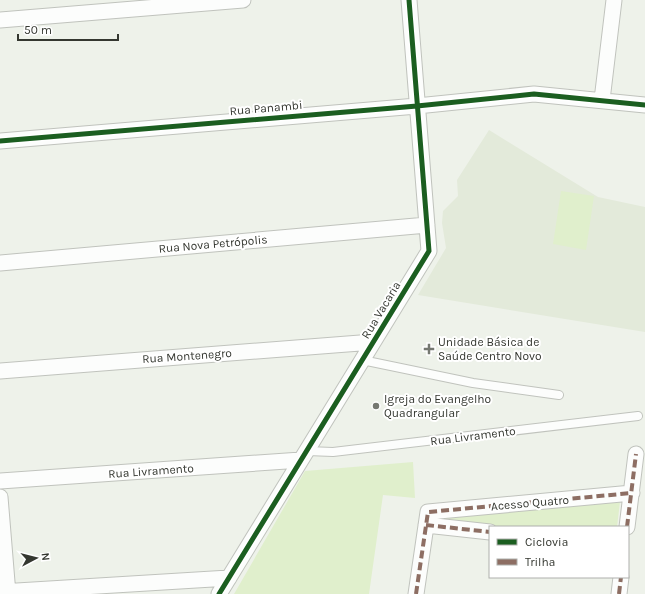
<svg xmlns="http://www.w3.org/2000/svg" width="645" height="594" font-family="Karla,sans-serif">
  <rect width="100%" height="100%" fill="#eef2ea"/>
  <path fill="#e3eada" d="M489 130 598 197 645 207V332L418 295 446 248 442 223 443 211 458 196 457 180Z"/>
  <path fill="#e0efcc" d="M561 191 594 196 586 250 553 244Z
    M413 462 415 498 383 495 369 594H234L305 471Z
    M620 502 617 527H494L443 521 444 516Z"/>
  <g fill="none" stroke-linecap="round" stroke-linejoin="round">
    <g stroke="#c0c3bd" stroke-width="10">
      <path id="lane" d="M362 360 473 383 559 395
        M307 451 333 452 638 416"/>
    </g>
    <g stroke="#c0c3bd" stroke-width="17">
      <path id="street" d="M0 20 243 0
        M602 100 614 0
        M0 141 417 106 534 94 645 105
        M0 263 427 225
        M0 371 373 342
        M0 481 301 460
        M0 497 8 594
        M426 525 490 532
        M627 527 636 454
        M0 592 229 578
        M219 594 429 251 409 0
        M416 594 428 512 632 493
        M619 594 621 577"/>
    </g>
    <use href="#lane" stroke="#fcfdfc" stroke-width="8"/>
    <use href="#street" stroke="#fcfdfc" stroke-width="15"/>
    <path stroke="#8d6e63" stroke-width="4" stroke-dasharray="8 4" stroke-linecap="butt" d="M426 525 490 532
      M627 527 636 454
      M416 594 428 512 632 493
      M619 594 621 577"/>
    <g stroke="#fff" stroke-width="8">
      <path id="cycleway" d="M0 141 417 106 534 94 645 105
        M219 594 429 251 409 0"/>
    </g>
    <use href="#cycleway" stroke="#1b5e20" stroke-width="5"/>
  </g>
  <g fill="#757871" stroke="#fff" stroke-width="1.5">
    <path d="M427 343h4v4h4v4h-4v4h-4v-4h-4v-4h4z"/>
    <circle cx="376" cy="406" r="4"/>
  </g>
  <g text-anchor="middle" stroke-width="4" stroke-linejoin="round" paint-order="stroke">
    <g font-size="12" fill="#343730" stroke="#fff">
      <text transform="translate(266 108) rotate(-5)" y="4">Rua Panambi</text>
      <text transform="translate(213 244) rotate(-5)" y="4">Rua Nova Petrópolis</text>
      <text transform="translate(381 310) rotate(-59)" y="4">Rua Vacaria</text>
      <text transform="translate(187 356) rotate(-4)" y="4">Rua Montenegro</text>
      <text transform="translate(473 436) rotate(-7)" y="4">Rua Livramento</text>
      <text transform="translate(151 471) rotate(-4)" y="4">Rua Livramento</text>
      <text transform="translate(530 503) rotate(-5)" y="4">Acesso Quatro</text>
    </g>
    <g font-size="12" fill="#343730" stroke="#fff" text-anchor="start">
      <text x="438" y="346">Unidade Básica de<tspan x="438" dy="14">Saúde Centro Novo</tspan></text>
      <text x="384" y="403">Igreja do Evangelho<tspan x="384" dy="14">Quadrangular</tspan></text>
    </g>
  </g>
  <rect x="489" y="526" width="140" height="52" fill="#ffffff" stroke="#aeafac"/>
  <rect x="497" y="539" width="20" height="6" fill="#1b5e20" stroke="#aeafac"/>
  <text x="525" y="546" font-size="12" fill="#343730">Ciclovia</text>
  <rect x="497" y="559" width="20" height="6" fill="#8d6e63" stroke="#aeafac"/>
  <text x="525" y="566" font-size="12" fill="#343730">Trilha</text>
  <g transform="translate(36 558) rotate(83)" stroke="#ffffff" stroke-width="3" paint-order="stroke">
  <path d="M0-3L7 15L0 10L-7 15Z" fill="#343730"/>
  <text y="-6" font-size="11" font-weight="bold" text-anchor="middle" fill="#343730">N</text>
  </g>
  <path d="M18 34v6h100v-6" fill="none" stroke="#343730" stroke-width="2"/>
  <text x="24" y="34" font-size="12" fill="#343730" stroke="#ffffff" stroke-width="3" paint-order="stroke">50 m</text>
</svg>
